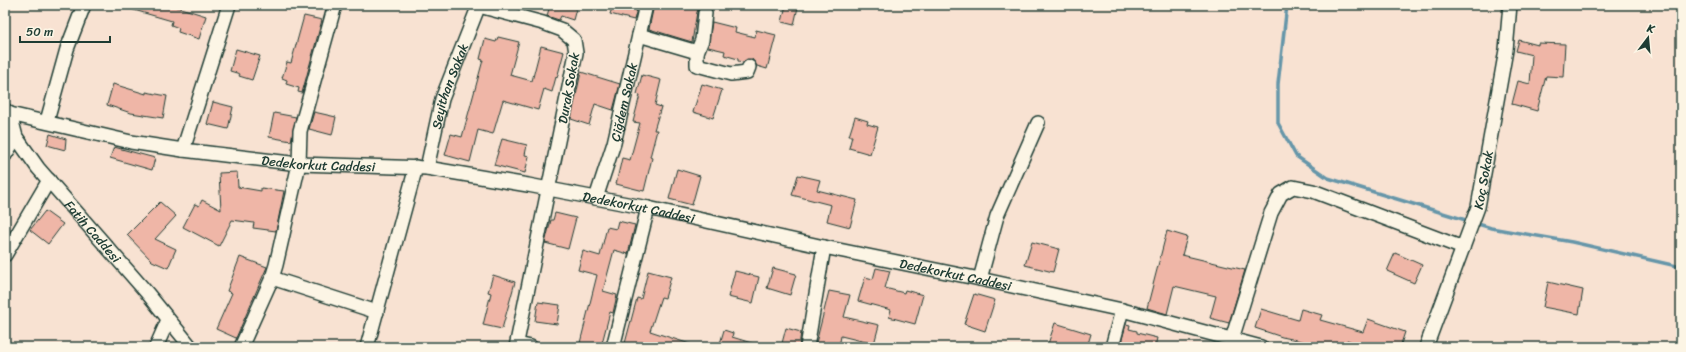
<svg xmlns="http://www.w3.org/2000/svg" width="1686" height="352" font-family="Sriracha,sans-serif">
  <rect width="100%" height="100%" fill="#f8e2d2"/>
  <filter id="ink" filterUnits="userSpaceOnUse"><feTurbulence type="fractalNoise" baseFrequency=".025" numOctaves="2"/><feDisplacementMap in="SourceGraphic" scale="8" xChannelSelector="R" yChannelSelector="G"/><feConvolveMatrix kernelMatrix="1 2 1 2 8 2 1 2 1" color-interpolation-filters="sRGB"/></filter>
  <g filter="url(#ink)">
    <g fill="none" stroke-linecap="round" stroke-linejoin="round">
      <path stroke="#6696a9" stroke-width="3.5" d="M1287 5 1278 84V123L1296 156 1328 178 1469 221
        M1475 223 1491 228 1572 242 1681 267"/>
    </g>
    <path fill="#efb6a7" stroke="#1f3d34" d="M127 5H171L206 16 199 39 178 32 179 28 171 25 172 21 127 8Z
      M550 5H577L573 20 561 16 559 20 547 16Z
      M613 5H638L634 20 610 14Z
      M654 5H700L697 12 692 42 649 29Z
      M786 5 798 7 794 25 782 22Z
      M304 16 322 20 302 93 298 92 299 88 286 84 287 80 282 78 287 62 291 63Z
      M712 22 736 28 735 32 755 37 756 30 776 35 767 69 757 66 752 59H747L743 62 738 61V59L724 55 725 51 708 47Z
      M498 37 519 42 510 75 532 81 541 46 564 52 557 78 556 77 552 92 544 89 538 110 503 100 493 134 478 130 470 162 445 155 451 134 462 137 483 60 480 59 485 39 496 42Z
      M1519 40 1538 45V43L1565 44 1563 77 1546 76 1537 111 1512 104 1518 81 1530 84 1532 55 1516 51Z
      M236 49 260 56 252 80 239 76 240 74 230 71Z
      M581 72 620 84 613 110 595 104 589 125 571 119Z
      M642 75 661 80 655 105 661 107 654 130H657L650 157 652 158 644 191 616 184 622 158 630 160 640 123 633 122 640 95 637 94Z
      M113 84 146 94V92L167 96 163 118 131 113 107 105Z
      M702 84 722 90 713 118 693 112Z
      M213 102 233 107 228 129 207 124Z
      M314 112 336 117 332 135 309 129Z
      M274 113 296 117 291 141 269 137Z
      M855 117 868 121 867 124 878 127 870 154 849 148 852 136H849Z
      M50 134 66 139 65 150 47 145Z
      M502 139 527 145 525 155 529 156 525 173 494 165Z
      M114 147 155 158 152 170 110 158Z
      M677 169 700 176 692 205 669 199Z
      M237 172 238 187 261 191V188L284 191 276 231 253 228 254 223 232 220 219 246 183 227 195 204 199 206 202 200 221 210 219 173Z
      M798 175 820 180 817 190 857 200 850 227 827 221 831 205 792 195Z
      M160 202 176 216 155 239 176 249 168 268 152 261 127 235Z
      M45 211 63 224 48 244 30 230Z
      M555 213 576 218 568 249 545 243 551 220H553Z
      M618 221 635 225 628 254 614 250 603 291 617 295 613 313 610 312 601 347H597L580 343 597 275 578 270 583 251 600 256 607 227 616 229Z
      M1167 231 1187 237 1182 255 1245 270 1229 323 1210 318 1216 296 1174 286 1167 314 1147 308Z
      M1032 242 1059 249 1053 272 1025 265Z
      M1395 253 1422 265 1414 283 1387 271Z
      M240 257 267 267 236 338 216 329 232 293 227 291Z
      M773 268 796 274 790 295 767 288Z
      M876 268 890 271 885 288 904 293 905 290 923 295 915 324 889 317 891 310 858 301 865 277 873 279Z
      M648 271 671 277 665 298 661 297 650 331 693 345V347H624L637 298 641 299Z
      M735 271 759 277 753 303 728 297Z
      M493 275 515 282 502 329 483 325 491 293 488 292Z
      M1548 282 1583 290 1579 314 1543 307Z
      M829 291 850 295 844 317 879 325 874 344 841 336 839 347H815Z
      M974 294 995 300 985 331 964 324Z
      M538 302 560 305 557 324 535 321Z
      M1261 309 1298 320 1301 309 1322 315 1320 320 1363 332 1368 319 1405 332 1400 347H1367L1347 340 1345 347H1320L1321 345 1282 337 1255 328Z
      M1055 323 1091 334 1087 347H1047Z
      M1126 324 1130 325 1129 329 1137 331V333L1157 338 1155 347H1120Z
      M786 328 801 332 799 347H781Z
      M724 330 733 333 732 337 758 345 757 347H719Z"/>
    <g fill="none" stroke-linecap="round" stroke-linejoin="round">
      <g stroke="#1f3d34" stroke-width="16">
        <g id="minor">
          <path d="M479 6 543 23 562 30 574 40 576 53 516 347"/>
          <path d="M639 35 697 52V65L731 74 747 72 749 67"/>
          <path d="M697 52 702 40 705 13"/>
          <path id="s1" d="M5 110 10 114 16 137 38 168 148 294 191 347"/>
          <path id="s2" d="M10 114 131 142 183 150 299 164 427 168 528 185 648 208 824 247 980 279 1122 310 1261 347"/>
          <path d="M47 121 67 49 84 5"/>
          <path d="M183 150 229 5"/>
          <path d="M5 155 16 137"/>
          <path id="s3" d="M427 168 442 99 479 5"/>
          <path id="s4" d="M596 198 614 143 646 5"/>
          <path d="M5 255 49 180"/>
          <path d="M272 278 377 312"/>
          <path d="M980 279 997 216 1038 123"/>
          <path d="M1232 339 1271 213 1281 194 1293 187 1313 191 1463 248"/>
          <path d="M517 344 531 347"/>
          <path d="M156 347 168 320"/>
          <path d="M241 347 272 278 276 265 299 164 300 131 335 5"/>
          <path d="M367 347 416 167"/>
          <path d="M613 347 648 208"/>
          <path d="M807 347 824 247"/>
          <path d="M1112 347 1122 310"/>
          <path id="s5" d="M1426 347 1478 207 1506 50 1510 5"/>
        </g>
      </g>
      <use href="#minor" stroke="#fcf5e5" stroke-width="13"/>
    </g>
  </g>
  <g text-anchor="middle" stroke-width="3" stroke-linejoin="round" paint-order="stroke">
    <g font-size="13" fill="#1f3d34" stroke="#fcf5e5">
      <text dy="5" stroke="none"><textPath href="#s3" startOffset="85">Seyithan Sokak</textPath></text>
      <text transform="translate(568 88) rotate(-80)" y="5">Durak Sokak</text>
      <text dy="5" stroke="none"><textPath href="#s4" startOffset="100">Çiğdem Sokak</textPath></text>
      <text dy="5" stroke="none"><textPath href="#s2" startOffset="313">Dedekorkut Caddesi</textPath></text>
      <text dy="5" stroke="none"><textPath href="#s5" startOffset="177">Koç Sokak</textPath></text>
      <text dy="5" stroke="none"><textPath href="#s2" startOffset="637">Dedekorkut Caddesi</textPath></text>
      <text dy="5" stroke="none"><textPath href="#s1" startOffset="152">Fatih Caddesi</textPath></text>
      <text dy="5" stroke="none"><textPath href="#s2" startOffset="961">Dedekorkut Caddesi</textPath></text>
    </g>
  </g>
  <rect width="1686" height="352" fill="none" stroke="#fcf5e5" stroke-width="20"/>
  <rect x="10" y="10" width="1666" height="332" fill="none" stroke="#1f3d34" stroke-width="1.5" filter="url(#ink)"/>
  <g transform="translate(1648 38) rotate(16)" stroke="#fcf5e5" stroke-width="3" paint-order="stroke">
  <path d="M0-3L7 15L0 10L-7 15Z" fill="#1f3d34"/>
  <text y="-6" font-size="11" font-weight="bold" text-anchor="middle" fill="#1f3d34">K</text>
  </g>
  <path d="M20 36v6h90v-6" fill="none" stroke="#1f3d34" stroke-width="2"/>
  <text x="26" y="36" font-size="12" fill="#1f3d34" stroke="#fcf5e5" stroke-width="3" paint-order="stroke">50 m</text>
</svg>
